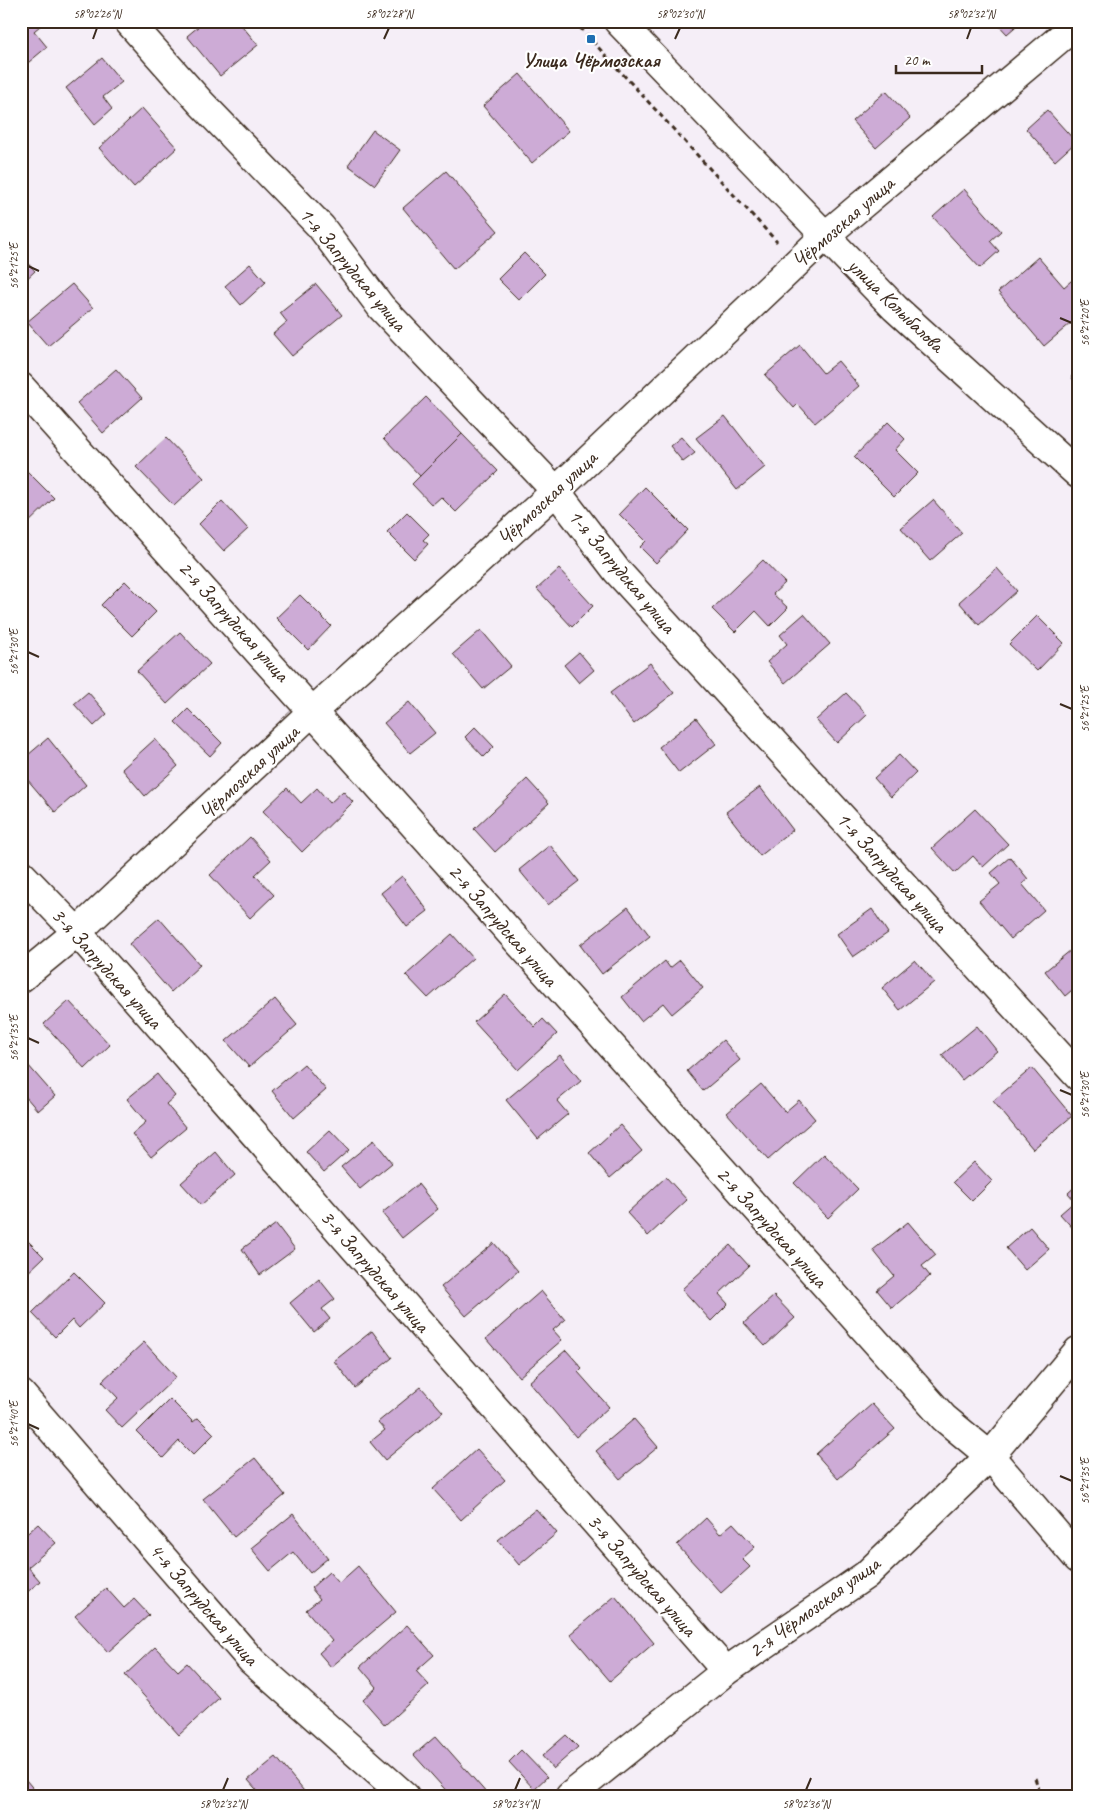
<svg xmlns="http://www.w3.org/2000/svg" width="1099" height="1817" font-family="Caveat,sans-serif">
  <rect width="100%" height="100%" fill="#f5eef7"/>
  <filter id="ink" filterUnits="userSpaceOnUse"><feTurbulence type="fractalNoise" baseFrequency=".02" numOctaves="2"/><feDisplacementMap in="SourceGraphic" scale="10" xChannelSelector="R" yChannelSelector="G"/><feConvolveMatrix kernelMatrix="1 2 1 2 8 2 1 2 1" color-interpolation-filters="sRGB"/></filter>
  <g filter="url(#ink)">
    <path fill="#cdabd6" stroke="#3b2a1e" d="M21 21H46L34 31 47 47 23 67Z
      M205 21H238L258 45 220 76 187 36Z
      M995 21H1022L1007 34Z
      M102 58 122 82 103 97 112 109 95 124 66 88Z
      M520 74 569 131 532 163 483 106Z
      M886 91 910 118 876 148 852 121Z
      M142 108 177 148 134 187 99 148Z
      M1047 110 1076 142 1055 161 1026 129Z
      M373 130 400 150 375 185 348 165Z
      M446 171 498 231 454 269 403 208Z
      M964 189 1001 231 990 241 999 251 980 268 933 217Z
      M524 253 545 274 519 300 498 279Z
      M21 256 35 271 21 284Z
      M1038 257 1064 287 1078 275V299L1076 301 1078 303V317L1044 346 998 292Z
      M250 264 266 282 241 305 225 286Z
      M72 284 93 308 48 346 27 322Z
      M316 284 342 315 292 356 273 334 287 322 280 313Z
      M800 345 823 373 838 361 859 386 815 423 798 404 794 408 765 375Z
      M116 369 142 398 103 433 77 403Z
      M1078 370V385L1071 377Z
      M426 397 462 434 420 476 384 438Z
      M725 416 765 467 737 490 696 438Z
      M888 422 905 439 895 450 918 473 894 497 854 457Z
      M462 434 498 471 456 512 441 497 432 505 412 484Z
      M681 437 695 453 683 462 670 446Z
      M166 438 204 478 174 506 136 467Z
      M27 471 54 498 21 530V476Z
      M645 487 688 530 656 563 640 547 646 541 619 514Z
      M933 500 962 533 930 561 901 528Z
      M222 501 248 529 224 551 199 524Z
      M407 512 429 534 423 540 428 544 414 559 387 532Z
      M763 560 785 583 773 594 788 608 770 626 756 611 735 632 712 609Z
      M997 568 1017 591 979 625 959 602Z
      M559 569 593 606 572 627 537 589Z
      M125 581 156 612 132 636 101 605Z
      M300 595 331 626 308 650 276 618Z
      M804 614 830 644 785 683 767 662 787 644 780 635Z
      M1037 616 1064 643 1037 671 1009 644Z
      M481 630 511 666 483 689 453 654Z
      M180 632 210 664 167 704 137 671Z
      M579 652 594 670 579 683 564 665Z
      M650 663 674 693 634 724 610 693Z
      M88 692 107 714 94 726 74 704Z
      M846 693 867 715 837 743 816 720Z
      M409 702 435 733 410 753 384 723Z
      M188 709 222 743 210 756 175 722Z
      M696 718 716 744 679 773 659 747Z
      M475 727 494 747 484 757 465 737Z
      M48 738 86 785 55 812 21 772V761Z
      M155 739 178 766 145 796 122 769Z
      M899 755 916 773 891 797 874 778Z
      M527 779 549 803 495 852 474 829Z
      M760 787 793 830 760 856 726 812Z
      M287 788 301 803 317 788 330 803 343 791 353 802 302 852 263 811Z
      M975 809 1008 844 983 867 973 856 955 873 932 848Z
      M250 837 271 860 255 875 274 895 250 918 210 875Z
      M550 845 579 881 548 905 519 870Z
      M1010 857 1028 879 1022 884 1044 910 1011 939 979 901 1000 884 991 873Z
      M402 876 428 911 407 927 381 893Z
      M628 907 650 936 602 974 580 945Z
      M872 909 888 933 853 957 837 934Z
      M159 918 200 965 171 992 129 944Z
      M452 934 473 958 428 998 406 975Z
      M1076 946 1078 948V985L1065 996 1045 971Z
      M680 960 703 988 672 1014 663 1003 641 1021 622 997 665 961 670 968Z
      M915 960 934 982 900 1010 882 988Z
      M505 994 535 1027 543 1019 557 1034 518 1070 474 1022Z
      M275 999 297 1025 249 1067 226 1041Z
      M69 1001 110 1045 85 1069 44 1024Z
      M977 1026 997 1051 962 1080 942 1055Z
      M723 1040 740 1060 703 1091 687 1071Z
      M560 1055 581 1081 557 1101 568 1114 538 1139 506 1100Z
      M21 1057 55 1096 38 1111 26 1097 21 1102Z
      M304 1064 326 1090 294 1118 272 1091Z
      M1032 1068 1072 1116 1033 1149 993 1101Z
      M157 1074 175 1096 166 1104 186 1128 151 1157 132 1134 146 1122 127 1099Z
      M761 1084 785 1112 799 1100 815 1119 768 1160 727 1113Z
      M620 1125 642 1151 610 1178 589 1153Z
      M330 1130 349 1150 324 1172 306 1152Z
      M374 1140 392 1163 360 1189 341 1167Z
      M216 1152 235 1175 201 1205 181 1183Z
      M824 1154 858 1189 828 1218 794 1183Z
      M974 1162 992 1181 972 1201 953 1182Z
      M666 1177 687 1200 648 1236 627 1213Z
      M418 1184 438 1209 402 1238 382 1213Z
      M1078 1184V1234L1060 1214 1075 1201 1068 1193Z
      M908 1222 936 1255 922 1266 930 1276 892 1308 877 1290 894 1276 873 1250Z
      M276 1224 295 1249 260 1275 242 1249Z
      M1030 1227 1049 1249 1025 1270 1006 1248Z
      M21 1234 44 1257 21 1279Z
      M494 1243 518 1271 466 1316 441 1287Z
      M730 1245 749 1266 719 1294 728 1304 711 1321 682 1289Z
      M74 1272 105 1303 79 1328 72 1320 55 1337 32 1313Z
      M319 1279 335 1299 322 1309 330 1319 314 1332 290 1303Z
      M541 1291 565 1320 553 1330 562 1340 519 1377 486 1339Z
      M774 1296 795 1318 765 1346 744 1323Z
      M372 1331 392 1358 355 1388 334 1361Z
      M144 1342 176 1377 122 1428 105 1410 118 1398 102 1381Z
      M566 1350 582 1368 578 1372 609 1407 576 1437 529 1382Z
      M421 1387 443 1412 385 1460 370 1442 385 1430 378 1422Z
      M170 1399 193 1422 198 1418 214 1434 193 1455 179 1441 163 1458 137 1432Z
      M872 1404 895 1429 838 1479 816 1454Z
      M634 1419 658 1447 620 1479 596 1451Z
      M477 1449 505 1480 461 1520 433 1489Z
      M255 1458 285 1495 234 1537 203 1499Z
      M536 1509 557 1533 519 1565 498 1540Z
      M293 1514 328 1558 310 1573 293 1552 270 1571 251 1548Z
      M706 1518 720 1534 733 1523 755 1547 742 1559 750 1567 721 1593 677 1545Z
      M38 1524 56 1543 28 1567 40 1581 23 1596 21 1594V1539Z
      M358 1566 396 1612 331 1667 319 1653 332 1641 306 1610 320 1599 311 1588 329 1572 339 1583Z
      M106 1588 124 1608 134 1599 149 1615 108 1652 75 1616Z
      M615 1596 654 1643 610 1681 570 1634Z
      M407 1625 434 1655 416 1671 429 1685 385 1725 363 1700 377 1687 360 1667Z
      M155 1647 178 1671 187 1663 219 1698 179 1735 125 1675Z
      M566 1735 578 1747 553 1769 542 1756Z
      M436 1736 489 1796H451L414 1755Z
      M521 1750 547 1777 534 1789 509 1762Z
      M276 1757 308 1796H262L248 1780Z
      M21 1774 36 1792 31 1796H21Z"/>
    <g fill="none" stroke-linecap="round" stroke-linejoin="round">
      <g stroke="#3b2a1e" stroke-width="31">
        <path id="minor" d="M128 21 201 103 321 227 381 307 556 491 617 571 1078 1076
          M618 21 895 308 1078 474
          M21 387C331 729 635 1075 944 1418L990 1456 1078 1559
          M21 874 77 932 726 1671
          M21 978 77 932 314 710 556 491 826 235 1078 23
          M21 1394 252 1661 405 1796
          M570 1796 726 1671 866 1575 990 1456 1078 1351"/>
      </g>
      <path stroke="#3b2a1e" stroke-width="3" stroke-dasharray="5 4" stroke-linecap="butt" d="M574 21 777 242
        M1035 1778 1041 1796"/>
      <use href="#minor" stroke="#fff" stroke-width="28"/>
    </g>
  </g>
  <path fill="none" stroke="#3b2a1e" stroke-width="2" d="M93 39 97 28M384 39 389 28M675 39 680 28M967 39 971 28M28 266 39 271M1060 318 1072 323M28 652 39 657M1060 704 1072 709M28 1038 39 1043M1060 1090 1072 1095M28 1424 39 1429M1060 1476 1072 1481M223 1790 228 1778M515 1790 520 1778M806 1790 811 1778"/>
  <rect fill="#1f6fb2" stroke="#fff" stroke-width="2" x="586" y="34" width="10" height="10" rx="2.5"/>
  <g text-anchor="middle" stroke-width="4.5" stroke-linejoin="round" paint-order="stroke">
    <g font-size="21" font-weight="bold" fill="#3b2a1e" stroke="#fff">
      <text x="591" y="67">Улица Чёрмозская</text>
    </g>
    <g font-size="21" fill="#3b2a1e" stroke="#fff">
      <text transform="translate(843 222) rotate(-41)" y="7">Чёрмозская улица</text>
      <text transform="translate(353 269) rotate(50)" y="7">1-я Запрудская улица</text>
      <text transform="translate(896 305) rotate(44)" y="7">улица Колыбалова</text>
      <text transform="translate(547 498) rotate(-43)" y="7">Чёрмозская улица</text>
      <text transform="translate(622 571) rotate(50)" y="7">1-я Запрудская улица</text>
      <text transform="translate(234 621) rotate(48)" y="7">2-я Запрудская улица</text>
      <text transform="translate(249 772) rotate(-43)" y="7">Чёрмозская улица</text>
      <text transform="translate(892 872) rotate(48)" y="7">1-я Запрудская улица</text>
      <text transform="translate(503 925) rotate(49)" y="7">2-я Запрудская улица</text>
      <text transform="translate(107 968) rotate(48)" y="7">3-я Запрудская улица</text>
      <text transform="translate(772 1227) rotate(48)" y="7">2-я Запрудская улица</text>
      <text transform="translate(375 1271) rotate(49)" y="7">3-я Запрудская улица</text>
      <text transform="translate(642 1575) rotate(49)" y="7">3-я Запрудская улица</text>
      <text transform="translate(204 1604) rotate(49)" y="7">4-я Запрудская улица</text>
      <text transform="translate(814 1607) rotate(-36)" y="7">2-я Чёрмозская улица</text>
    </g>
  </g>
  <rect width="1099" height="1817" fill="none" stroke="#fff" stroke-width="55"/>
  <path d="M896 65v8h86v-8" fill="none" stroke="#3b2a1e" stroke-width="2.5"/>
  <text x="904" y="65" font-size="15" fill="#3b2a1e" stroke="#ffffff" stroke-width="4" paint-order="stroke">20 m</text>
  <rect x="28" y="28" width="1044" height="1762" fill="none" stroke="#3b2a1e" stroke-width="2"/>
  <g font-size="12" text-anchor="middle" fill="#3b2a1e">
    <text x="97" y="18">58°02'26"N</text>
    <text x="389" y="18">58°02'28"N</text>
    <text x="680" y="18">58°02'30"N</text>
    <text x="971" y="18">58°02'32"N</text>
    <text transform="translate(14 266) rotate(-90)" y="4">56°21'25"E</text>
    <text transform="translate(1085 323) rotate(-90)" y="4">56°21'20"E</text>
    <text transform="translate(14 652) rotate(-90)" y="4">56°21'30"E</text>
    <text transform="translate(1085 709) rotate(-90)" y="4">56°21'25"E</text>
    <text transform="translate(14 1038) rotate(-90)" y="4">56°21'35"E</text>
    <text transform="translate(1085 1095) rotate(-90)" y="4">56°21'30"E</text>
    <text transform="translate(14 1424) rotate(-90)" y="4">56°21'40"E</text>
    <text transform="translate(1085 1481) rotate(-90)" y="4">56°21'35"E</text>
    <text x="223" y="1808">58°02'32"N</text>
    <text x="515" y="1808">58°02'34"N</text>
    <text x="806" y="1808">58°02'36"N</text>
  </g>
</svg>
